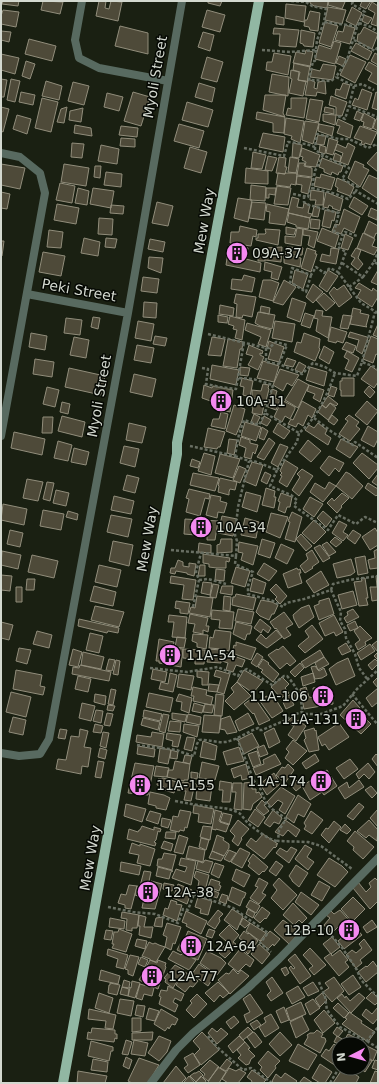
<svg xmlns="http://www.w3.org/2000/svg" width="379" height="1084" font-family="'DejaVu Sans',sans-serif">
  <rect width="100%" height="100%" fill="#1a2012"/>
  <path fill="#4e4a39" stroke="#918d7b" d="M3 1H19L18 6 2 4Z
    M43 1 63 2 60 14 41 10Z
    M99 1H106L105 8 109 9 111 1 122 2 118 21 96 16Z
    M208 1H222L220 6 208 3Z
    M310 1H328L327 8 314 6 310 3Z
    M329 1H342L345 2 342 9 328 5Z
    M362 1H371L366 9 360 6Z
    M372 2 378 6 377 26 371 24 375 13 368 9Z
    M286 4 306 6 304 22 285 18Z
    M328 7 346 10 342 24 325 20Z
    M352 7 362 13 356 26 346 21Z
    M3 10 19 12 16 27 1 24V16Z
    M207 10 225 15 220 32 202 27Z
    M310 11 320 13 318 31 310 30 309 27 304 26 305 20H307Z
    M364 15 372 18 368 24 362 21Z
    M276 16 284 18V25L276 24Z
    M325 22 338 26 331 47 319 43Z
    M345 25 355 28 350 44 335 40 338 31 343 32Z
    M120 26 148 33V54L115 46Z
    M364 27 378 34 372 49 357 41 358 34H360Z
    M274 28 299 30 296 47 279 46 280 34H273Z
    M301 30 315 33 313 47 304 46 303 44 300 43Z
    M1 31 11 32 9 42 1 40Z
    M203 32 214 35 210 51 198 47Z
    M29 39 56 46 52 61 25 54Z
    M334 41 341 43 335 64 315 59 319 45 331 49Z
    M356 43 372 52 368 60 351 51Z
    M306 50 313 52 310 67 293 63 296 52 305 54Z
    M274 53 291 56 288 75 266 70 267 62H272Z
    M375 53 378 55V65L371 61Z
    M1 54 19 58 15 74 1 70Z
    M350 55 366 62 355 83 340 75Z
    M339 56 346 59 343 66 336 63Z
    M207 57 223 62 217 82 201 78Z
    M26 61 35 64 30 79 22 76Z
    M369 62 378 67V85L368 80 372 73 365 69Z
    M294 63 310 66 307 82 298 80 300 72 293 70Z
    M323 64 336 66 333 80 310 77 312 69 320 71Z
    M291 70 299 72 298 80 306 81 303 96 289 93 292 79 290 78Z
    M272 74 289 77 288 96 269 92Z
    M1 79 7 80 4 97H1Z
    M11 79 20 81 15 102 7 100Z
    M308 79 315 82 314 88 317 89 318 82 325 81 326 94 317 92 316 96 305 95Z
    M46 81 62 86 59 100 42 96Z
    M73 82 89 86 84 105 68 101Z
    M199 83 215 88 212 102 195 97Z
    M343 83 350 85 346 99 335 95 336 89 340 90Z
    M362 89 372 93 367 110 352 105 355 98 358 100Z
    M21 92 35 95 33 105 19 102Z
    M133 92 150 97 141 126 124 121Z
    M376 92 378 93V110L372 108Z
    M107 93 123 97 119 111 104 107Z
    M265 95H286L283 113 285 117 263 110Z
    M331 96 347 102 342 116 336 115V107L329 105Z
    M42 98 58 102 51 132 35 128Z
    M291 98H307L304 118 286 115 288 108 291 109Z
    M310 99 323 101 319 122 306 119Z
    M187 102 213 110 208 127 182 120Z
    M1 107 9 109 3 132 1 131Z
    M67 107 64 123 57 122 61 109Z
    M325 107 334 109V114L324 112Z
    M83 108 81 122 69 120 70 111Z
    M357 111 363 114 360 121 354 119Z
    M257 112 285 117 284 133 273 132V123L256 119Z
    M364 113 375 119 372 129 363 126 364 122 361 121Z
    M323 114 336 115 335 125 323 121Z
    M17 115 31 119 27 134 13 129Z
    M286 118 304 121 300 143 291 139 292 136 284 134Z
    M378 118V131L373 128 376 119Z
    M338 119 353 126 350 138 337 133 340 126 336 125Z
    M305 121 319 123 313 144 302 140Z
    M179 124 204 131 199 148 174 141Z
    M319 124 334 127 332 136 318 131Z
    M75 125 91 128 92 136 74 133Z
    M121 126 138 128 137 137 119 135Z
    M360 126 377 132 371 145 365 143 364 145 361 144 362 141 354 138Z
    M263 133 285 137 283 152 259 147Z
    M318 135 326 136 324 145 316 144Z
    M121 138 135 139V147L120 146Z
    M329 138 338 141 333 155 326 153Z
    M72 143 84 144 82 158 71 157Z
    M293 143 302 145 299 158 292 157Z
    M348 143 355 147 348 165 340 162 343 153 335 150 337 144 346 148Z
    M101 145 119 149 117 164 98 161Z
    M320 145 326 147 325 154 319 152Z
    M190 147 207 152 201 173 184 168Z
    M302 148 320 155 316 167 305 166 306 162 302 160 303 157 300 156Z
    M378 151V172L367 163Z
    M253 152 266 155 262 169 251 168Z
    M335 153 341 156 340 162 333 160Z
    M268 156 277 158 272 171 265 170Z
    M279 157 286 158 285 167H287L285 174 276 173Z
    M290 157 299 159 296 173 288 172Z
    M322 158 343 166 341 172H339L338 175 332 172 331 175 324 172V169L319 167Z
    M355 161 364 165 363 167 369 170 360 187 348 178Z
    M299 163H305L304 166 312 168V177L297 175Z
    M1 164 25 168 20 189 1 185Z
    M64 164 89 168 86 186 61 182Z
    M95 166H101L100 178 94 177Z
    M246 168 268 171V184L245 183Z
    M106 172 122 174 121 187 104 185Z
    M278 173 285 174V173H297L296 185 291 184 290 187 276 185Z
    M321 174 335 178 331 190 314 186 316 177 320 178Z
    M369 175 378 179V195L377 198 362 188Z
    M297 176 312 178 308 194 301 192 302 185 296 184Z
    M337 178 349 183V184L354 187 350 196 337 191 338 188 335 186Z
    M60 183 75 186 72 203 56 200Z
    M251 185 266 187 265 201 250 200Z
    M277 186 291 188 288 205 274 204Z
    M78 188 89 191 87 205 75 203Z
    M93 188 114 191 111 208 90 204Z
    M266 188H276L275 195 269 194V198H266Z
    M311 190 324 192 323 205H315L316 200H310Z
    M1 192 10 194 7 209 1 208Z
    M326 192 343 199 340 211 332 208 333 207 329 205 328 208 323 207Z
    M292 197 299 199 297 207 303 208 304 203 310 205 308 213 312 214 310 218 288 213Z
    M354 197 368 206 362 215 349 207Z
    M238 198 252 200 248 222 234 218Z
    M157 202 173 206 168 226 152 223Z
    M252 202 266 203 264 220 249 218Z
    M57 204 79 208 76 224 54 220Z
    M267 204 289 209 285 225 269 223 270 212 266 211Z
    M111 205 124 206 123 214 110 213Z
    M314 206 320 208 318 217 312 216Z
    M371 208 378 211 377 220 368 216Z
    M344 209 360 217 354 233 344 228 341 234 332 231 335 224 339 225Z
    M325 210 336 212 334 221 332 220 330 228 322 226Z
    M289 213 310 218 308 229 296 227V225L287 222Z
    M99 218 113 219 112 235 98 234Z
    M311 219 320 220 319 229 310 228Z
    M369 221 378 226V234L376 233 374 238 364 233Z
    M240 226 257 230 256 237 253 236 251 246 230 243 231 232H239Z
    M286 227 296 229 294 235 286 234Z
    M297 228 303 229 301 246 285 243V236L295 237Z
    M322 228 339 235 335 248 317 241Z
    M265 229 280 230 278 245 256 240V238H258V234H265L266 233Z
    M303 229 318 232 314 248 308 245 310 236 303 235Z
    M49 230 63 232 61 248 47 247Z
    M363 233 375 239 372 246 378 248 374 255 357 248Z
    M345 234 353 238 348 250 341 248Z
    M84 238 100 242 98 256 81 253Z
    M106 238 117 239 115 248 105 247Z
    M150 239 165 242 163 252 148 249Z
    M1 241H4L2 256H1Z
    M229 245 248 248 246 259 261 263 260 272 226 265Z
    M282 247 281 262 265 260 264 248Z
    M287 247 303 248 302 255H285Z
    M307 248 316 251 315 254H317L311 272 301 268Z
    M331 248 339 249 336 264 320 261 322 254 330 256Z
    M356 248 361 250 358 258 363 264 358 270 351 264 355 258 351 256Z
    M43 252 65 256 61 276 39 272Z
    M264 253 265 261H258V254Z
    M284 255 301 258 300 267 284 263Z
    M149 257 163 258 161 273 148 268Z
    M265 262 282 267 278 280 271 278 272 272 264 270Z
    M295 270 308 274 303 289 292 283Z
    M328 270 338 276 327 292 319 286Z
    M378 270V285L371 282Z
    M244 275 255 278 252 292 231 289 232 279 242 280Z
    M143 277 159 279 157 293 141 291Z
    M263 280H271L279 283 273 301 259 297Z
    M284 280 296 287 283 305 273 302Z
    M359 283 372 291 373 288 378 292V297L372 307 357 297 361 290 355 288Z
    M313 284 323 292 313 303 306 297Z
    M344 285 352 297 339 307 329 293 334 287 337 290Z
    M324 293 335 303 326 311 316 300Z
    M236 294 256 297 252 317 243 315 242 318 236 317 237 304 234 303Z
    M292 298 306 303 300 322 287 317Z
    M144 302 157 303 156 318 143 317Z
    M220 305 234 308 233 316 219 314Z
    M261 306 270 308 269 314 260 312Z
    M353 308 361 310 360 313 369 315 366 326 367 327 350 324Z
    M316 310 323 311 322 316 332 317 328 338 316 331 318 319 314 318Z
    M258 312 275 315 272 329 260 326 255 323Z
    M305 313 314 316 310 328 301 325Z
    M218 315 228 317 227 323 218 322Z
    M343 315 352 316 348 329 340 328Z
    M230 316 245 320 242 340 235 338 237 330 233 329 234 326 228 324Z
    M93 317 100 318 98 329 91 327Z
    M66 318 82 320 80 335 64 333Z
    M138 321 154 324 151 341 135 338Z
    M275 321 295 324 292 342 272 338Z
    M247 323 271 330 266 347 258 344 261 337 245 330Z
    M378 324V337L373 335Z
    M331 327 347 332 343 343 337 341 336 343 328 341Z
    M350 332 367 337 368 338 362 354 356 350 359 340 348 337Z
    M31 333 47 336 45 350 29 347Z
    M304 333 320 339 319 348 320 349 315 361 294 352 297 342 301 343Z
    M155 336 167 338 165 346 153 344Z
    M371 336 378 339V355L376 354 373 363 363 359Z
    M74 337 89 340 86 358 70 355Z
    M212 337 225 339 221 356 208 355Z
    M228 339 243 342 242 349H240L237 368 223 366Z
    M269 341 284 347 279 362 268 359 271 349 267 348Z
    M346 342 356 346 353 353 342 349Z
    M137 345 154 348 151 363 134 360Z
    M249 345 263 351 262 354 260 353V355L264 357 258 370 248 365 253 356 246 354Z
    M324 346 334 352 329 364 319 358Z
    M347 351 359 358 352 372 345 369 349 360 344 357Z
    M287 358 296 361 293 367 284 365Z
    M35 359 54 362 52 377 33 374Z
    M263 361 279 366 274 382 257 378Z
    M299 362 306 366 302 373 295 370Z
    M212 365 239 370 236 385 210 379Z
    M371 366 378 371V382L374 388 361 379Z
    M240 367 250 368 248 376 240 375Z
    M310 367 327 372 324 386 306 380Z
    M69 368 105 376 101 395 65 387Z
    M280 369 299 375 292 386 287 383 283 391 273 385Z
    M134 374 156 379 152 397 130 392Z
    M242 378 253 381 250 397 243 395 244 387 240 386Z
    M342 378H354V396H341V390H340V381H342Z
    M298 379 309 385 298 408 285 400Z
    M263 384 269 385 268 388 269 389 265 405 258 403 259 400 252 398V390L261 391Z
    M204 385 212 388 213 386 233 390 230 412 218 409 219 404 202 398Z
    M309 385 324 390 320 402 313 398 315 394 307 391Z
    M331 386 337 388 334 397 328 395Z
    M369 386 375 392 370 398 364 392Z
    M47 387 59 390 55 407 43 404Z
    M272 389 277 391 275 398 280 400 276 410 268 407Z
    M328 396 338 404 336 406 330 403 326 408 322 405Z
    M248 400 256 401V403L264 405 262 415 252 413 253 407 247 406Z
    M282 400 295 407V409L290 419 285 416 282 422 274 417Z
    M302 401 316 409 312 418 308 415 303 426 298 423 296 427 288 424 291 419 293 420Z
    M367 401 378 411 367 425 355 415Z
    M62 402 70 404 68 414 60 412Z
    M330 403 336 408 328 420 318 412 322 405 326 408Z
    M234 405 245 409 242 421 236 435 226 431Z
    M221 412 228 414 225 429 211 426 213 419H219Z
    M254 414 260 417 256 425 251 422Z
    M332 415 338 420 334 425 328 421Z
    M349 415 359 422 356 426 360 429 350 441 339 434 348 421 345 419Z
    M62 416 85 422 82 437 58 431Z
    M264 416 271 420 267 426 261 423Z
    M43 417H53L52 433H42Z
    M245 422 261 427 256 441 241 436Z
    M129 423 146 427 142 443 126 440Z
    M278 423 290 431 284 439 273 432Z
    M318 423 327 430 325 434 331 438 328 445 305 430 309 425 314 428Z
    M368 426 378 432V439L374 447 361 440Z
    M262 427 268 431 264 440 259 438Z
    M208 428 225 432 220 447H218L217 449 204 447Z
    M14 432 45 439 42 455 11 448Z
    M241 437 250 440V443L258 445 255 454 253 452 251 459 244 457 246 448 239 445Z
    M269 438 275 443 264 460 257 457Z
    M229 439 237 440 234 455 227 453Z
    M341 439 358 447 350 458 336 449Z
    M308 440 321 451 311 462 299 452Z
    M58 441 72 445 68 461 54 458Z
    M280 444 288 447 278 467 271 463Z
    M124 446 139 449 135 467 120 463Z
    M74 448 89 452 86 465 71 462Z
    M204 453 215 456 211 475 198 471Z
    M362 453 378 465V468L369 479 353 463Z
    M220 454 240 459 233 478 215 473Z
    M329 456 344 463 339 472 335 468 329 476 320 468Z
    M192 459 200 462 198 468 190 466Z
    M285 460 298 468 287 487 279 482 282 476 280 475 282 473 280 471Z
    M252 462 263 465 256 486 244 481Z
    M239 466 246 469 240 483 233 480Z
    M302 469 313 476 299 496 292 490 300 477 297 474Z
    M265 472 271 475 267 484 261 481Z
    M346 472 350 474 363 486 352 499 336 486Z
    M193 473 219 478 215 491 190 485Z
    M378 474V486L372 482Z
    M127 475 139 478 135 493 123 490Z
    M220 478 237 482 235 490 230 489 229 492V495L218 492 219 486 218 485Z
    M27 479 43 482 38 501 23 498Z
    M47 482 54 483 50 501 43 499Z
    M329 482 336 486 323 502 310 492 315 483 325 489Z
    M368 483 378 489V494L376 496 365 488Z
    M266 488 275 491 274 497H276L274 508 262 505Z
    M189 489 210 494 209 499 205 498 200 516 186 512 189 499 186 498Z
    M56 490 69 493 66 506 53 503Z
    M246 492 261 496 257 512 242 507Z
    M281 493 292 497 290 507H287L285 513 278 510 280 502 278 501Z
    M342 493 349 498 341 506 342 507 337 513 327 503 332 498 334 501Z
    M211 495 221 497 220 501 227 503 224 513 218 512 217 518 206 515Z
    M114 496 134 501 131 514 111 510Z
    M310 497 323 504 314 517 303 509Z
    M3 504 27 509 24 525 1 520Z
    M43 510 64 514 61 530 40 526Z
    M68 511 78 514 77 520 66 517Z
    M323 511 332 519 326 527 317 518Z
    M292 512 302 517 295 542 285 539 290 522 288 521Z
    M271 513 288 517 280 538 266 532Z
    M111 515 132 519 128 537 107 532Z
    M222 516 237 519 233 536 218 533Z
    M245 518 259 522 256 538 241 535Z
    M185 519 218 521 215 540H207V536L184 534Z
    M314 520 326 532 314 544 302 533Z
    M339 521 347 525 343 532 348 535 343 541 332 533Z
    M375 528 378 533V545L370 550 362 537Z
    M10 530 23 533 20 547 7 544Z
    M353 530 361 535 355 544 347 538Z
    M301 534 312 546 306 551 296 539Z
    M335 537 342 542 336 547 330 542Z
    M221 539H232V552L217 553V545L220 544Z
    M262 539 275 543 270 558 258 554Z
    M113 541 133 545 129 566 109 561Z
    M239 542 258 546 253 565 241 560 243 553 238 552Z
    M327 542 336 552 329 556 322 545Z
    M199 543 211 545V553L198 552Z
    M281 544 294 550 287 564 275 558Z
    M320 545 330 558 323 562 314 548Z
    M378 549V568L370 569 368 560 375 558 374 551Z
    M312 550 319 562 312 567 313 568 305 573 300 566 308 559 306 554Z
    M2 551 21 555 18 569 1 565Z
    M203 554 230 558 229 562 226 561V568H217L209 567V564L203 563Z
    M32 555 58 561 54 578 28 572Z
    M365 556 368 573 358 575 355 558Z
    M351 559 355 572 351 575 337 578 333 564Z
    M178 560 183 562V566L189 567V563L196 564 194 576 187 574V573L176 571 175 574 170 573 171 568H175Z
    M264 563 277 571 269 581 257 574Z
    M99 565 121 570 117 587 95 582Z
    M200 565H205V576H198Z
    M236 567 250 571 245 587 231 583Z
    M297 568 298 570 300 569 301 573H299L302 583 288 588 283 574Z
    M216 569 225 570 224 581 215 580Z
    M321 571 329 585 314 593 306 581Z
    M1 575 12 576 10 591 1 590Z
    M171 576 196 580 193 600 182 599 184 585 170 583Z
    M376 576H378V600L372 601 370 587H377Z
    M253 578 266 583 263 594 250 591Z
    M361 578H365L368 598H366L368 605 359 606 354 582 362 581Z
    M27 579H35L34 590H26Z
    M203 582 212 583 210 595 201 593Z
    M213 584 219 585 216 598 210 597Z
    M276 584 287 596 280 604 275 599 277 597 270 590Z
    M94 586 116 592 113 606 90 601Z
    M222 586H233L232 595 220 593Z
    M16 587H22V602H16Z
    M353 591 357 605 342 609 338 595Z
    M236 594 256 598 253 610 232 605 233 597H235Z
    M197 596 213 598 210 617 189 613 191 607 195 608Z
    M224 596 231 597 230 611 223 610Z
    M329 598 334 614 319 620 314 606 319 604V601Z
    M261 600 272 602 278 605 274 614H272L269 620 260 616 256 612Z
    M176 601 190 603 188 614 180 613V609L175 608Z
    M309 605 314 617 299 628 294 619 293 615 301 608Z
    M95 606 124 612 119 627 91 620Z
    M238 609 254 612 251 624 235 621Z
    M353 609 359 617 347 623 344 618 348 615 347 612Z
    M212 610 234 612 232 629 219 628 220 620 211 619Z
    M284 612 293 624 286 628 291 635 284 639 276 628 275 629 270 622Z
    M190 614 208 618 206 626H209L208 632 203 630V634L193 632 195 624 188 623Z
    M169 615 187 617 185 638 172 637 174 622H168Z
    M334 615 343 632 336 636 334 632 325 636 319 623Z
    M79 619 119 628 118 633 108 631 107 633 78 626Z
    M260 619 271 628 268 633 263 629 261 633 254 628Z
    M355 621 358 628 350 631 347 625Z
    M1 622 13 625 9 640 1 638Z
    M236 622 252 626 250 634H247L245 640 233 634Z
    M312 625 323 639 305 653 298 646 309 637 305 631Z
    M360 626 372 638 365 642 366 645 358 650 355 644 360 640 354 631Z
    M215 630 231 632 229 651 222 649 209 648 210 637 213 638Z
    M276 630 282 637 267 648 256 640 261 634 266 639Z
    M37 631 52 635 49 648 33 644Z
    M90 633 103 636 99 653 86 650Z
    M193 634 208 635 206 649 197 647V643L192 641Z
    M177 637 186 638 184 648 175 647Z
    M159 639 174 642 173 648 183 649 181 667 159 663V661H156Z
    M377 641 378 642V660L374 656 378 652 372 645Z
    M236 642 256 648 251 660 232 653 234 645 236 646Z
    M346 643 351 651 342 655 338 648Z
    M370 644 375 651 361 660 357 653Z
    M283 646 296 661 290 666 287 663 280 669 268 655 277 649 278 650Z
    M19 648 31 650 27 664 16 661Z
    M73 649 82 652 78 667 69 665Z
    M183 649 205 650 204 664H195V659L183 658Z
    M208 649 221 650V663L207 662Z
    M320 650 324 657 305 668 301 662Z
    M83 652 104 657 101 669 81 665Z
    M225 653 245 660 242 667 236 665 233 672 226 670 228 663 222 661Z
    M257 653 263 657 257 667 251 663Z
    M324 657 329 664 318 670 315 663Z
    M348 658 355 676 336 685 329 669 337 663Z
    M109 659 115 660 112 671 106 670Z
    M263 659 269 663 268 664 279 674 273 682 261 672 263 670 258 667Z
    M375 659 378 662V664L372 670 368 665Z
    M116 660 120 661 118 675 113 674Z
    M300 663 304 668 295 677 290 672Z
    M80 665 111 672 109 681 72 674 73 667 79 668Z
    M315 666 319 671 324 668 327 675 322 678 315 679 311 667Z
    M153 669 167 672 165 682 151 679Z
    M16 670 42 675 40 686 45 687 43 695 13 689Z
    M216 670 230 674 224 694 217 692 221 678 214 676Z
    M244 670 263 681 253 693 237 682Z
    M197 671 209 672 208 685H202V678L197 677Z
    M170 673 177 675 173 692 159 689 161 682 168 684Z
    M313 673 315 682 303 686 301 677Z
    M179 674 194 676 191 690 177 687Z
    M78 676 91 679 88 692 75 689Z
    M282 677 289 684 285 688 289 693 281 698 271 687Z
    M378 677V702L372 707 366 698 378 688 373 682Z
    M237 682 251 696 234 710 225 701 234 692 231 688Z
    M209 684 219 685 217 692 208 691Z
    M328 686 329 695H332L333 704 304 709 300 689 306 687 309 697 314 698 313 688Z
    M193 687 207 690 206 695 213 697 211 705 193 701 194 696H191Z
    M111 689 116 690 113 705 108 704Z
    M11 692 31 697 26 717 6 712Z
    M294 692 297 698 292 701 294 705 286 709 282 700Z
    M149 693 173 698 170 712 146 707Z
    M95 694 106 696 105 705 94 702Z
    M179 694 192 698 189 713 181 710 182 702 176 701Z
    M216 694 224 695 222 716 214 715Z
    M273 695 283 711 272 718 259 700 267 696 268 698Z
    M254 697 270 720 259 725 254 713 253 714 244 704Z
    M353 700 360 708 358 711 371 724 361 734 340 715Z
    M82 703 95 706 91 721 79 718Z
    M194 703 204 706 202 713 192 711Z
    M205 704 214 705 212 713 203 712Z
    M108 705 115 706 113 711 107 710Z
    M96 710 103 711 101 723 93 721Z
    M144 710 162 714 160 721 143 717Z
    M107 713 113 714 110 726 104 725Z
    M172 713 187 715 185 722 172 719Z
    M248 713 254 724 239 731 235 721Z
    M163 714 169 715 165 733 159 731Z
    M188 714 201 717 200 725 186 722Z
    M204 715 221 716 219 733 202 732Z
    M230 716 237 732 227 734 225 730 220 729 221 719Z
    M13 717 26 720 23 735 9 732Z
    M292 717 297 720 293 726 287 722Z
    M143 718 160 722 158 730 141 725Z
    M298 720 306 726 296 741 288 735Z
    M170 721 181 722 180 732 168 731Z
    M339 723 349 737 329 750 325 744 322 746 318 737Z
    M95 724 103 726 101 733 93 732Z
    M184 724 199 726 197 737 183 732Z
    M274 728 280 742 269 748 264 733Z
    M314 728 315 731 316 730 319 750 309 752 304 740 306 738 304 731Z
    M60 729 67 730 65 739 58 738Z
    M80 729 88 731 84 747 91 748 88 767 82 766 81 774 56 769 58 759 66 760 71 736 79 737Z
    M103 732 109 733 106 748 100 746Z
    M152 732 164 734 162 747 136 742 137 735 151 737Z
    M167 733 181 735 178 747 172 746 173 741 166 739Z
    M252 733 259 746 244 754 238 740Z
    M187 737 195 738 192 751 184 749Z
    M293 740 307 751 293 765 285 758 289 752 286 749Z
    M203 741 217 746 215 760 200 757Z
    M264 745 268 754 260 757 257 748Z
    M138 746 155 749 154 757 137 754Z
    M239 747 244 761 227 765 223 752Z
    M100 748 107 750 105 759 98 757Z
    M160 748 171 750 168 764 158 762Z
    M171 750 178 752 177 759 170 758Z
    M257 751 261 764 253 767 248 754Z
    M275 754 281 764 256 775 253 768 264 764 263 760Z
    M315 754 319 761 306 769 302 763Z
    M376 754 378 756V767L372 759Z
    M185 755 192 756 190 764 183 762Z
    M350 759 358 769 344 779 336 768Z
    M98 761 104 762 101 778 95 777Z
    M175 761 190 764 188 780H184V781L167 777 168 770H173Z
    M202 762 219 766 215 780 199 778Z
    M135 763 154 766 148 795 128 793Z
    M368 763 375 772 369 779 364 774 359 779 356 774Z
    M246 764 250 778 242 780 241 775 234 778 231 769Z
    M288 764 294 770 285 783 276 775 282 767 285 768Z
    M156 766 169 768 167 777 154 776Z
    M327 770 337 786 324 795 322 792 310 800 302 786Z
    M191 772 198 773 197 779 191 778Z
    M274 773 280 784 267 795 260 784Z
    M163 778 177 782 174 793 164 790V787L157 785 158 779Z
    M295 779 302 786 296 791 290 784Z
    M359 780 364 787 345 799 338 788 347 782 349 788Z
    M220 781 232 783 230 802H222L223 790H219Z
    M178 782 195 783 191 801 184 800 186 791 177 790Z
    M252 782V789H256V793L259 792 262 797 253 804 251 810 243 809 244 783Z
    M233 783H242V810L234 809 236 792H232Z
    M197 784 212 786 210 801 196 799Z
    M371 786 377 793 372 798 365 790Z
    M281 787 295 796 285 814 279 810 283 803 278 800 271 807 267 802Z
    M150 792 164 795 170 798 166 810 156 808V806L148 804Z
    M298 795 311 804 304 817 298 814 294 823 286 817Z
    M262 800 266 804 264 805 269 811 264 815 256 808Z
    M359 803 364 807 353 820 347 816Z
    M126 804 146 809 142 822 124 816Z
    M194 805 214 809 211 824 198 822 199 814 193 813Z
    M255 809 265 817 258 827 248 820Z
    M378 809V827L370 818Z
    M180 810 191 812 187 828 185 827 184 831 180 830 179 832 170 830 173 816 178 817Z
    M215 810 222 812 219 821 229 824 226 832 216 829V830L212 829Z
    M273 810 282 818 279 824 274 822 270 827 264 823Z
    M150 811 161 814 158 824 146 820Z
    M311 811 323 820 312 834 304 829 306 826 304 823Z
    M223 813 232 815 229 825 220 822Z
    M162 818 171 820 168 828 161 826Z
    M238 820 249 829 241 838 242 839 238 846 232 841 235 836 230 831Z
    M285 820 300 830 296 837 288 830 283 836 275 832Z
    M369 820 378 830 377 841 369 835 366 838 357 831Z
    M334 821 341 827 329 843 321 835 326 828 328 829Z
    M345 824 351 830 347 834 340 830Z
    M142 826 154 830V827L161 829 160 832 158 831 156 840 154 842 156 843 155 846 127 839 129 829 138 832 139 830H140Z
    M203 826 212 827 210 840 200 837Z
    M355 831 374 847 363 859 353 850 354 847 347 841Z
    M166 832H176L175 839 165 838Z
    M263 834 278 844H276L277 846 275 848 274 847 264 859 246 845 251 838 256 842Z
    M179 835 188 838 183 854 174 852Z
    M217 835 224 838 223 840 229 844V848L224 856 212 851Z
    M201 838 209 840 206 850 199 847Z
    M164 841 173 844 171 851 161 848Z
    M132 843 140 846V844L155 849 150 866 137 863 139 855 129 853Z
    M305 845 312 849 307 857 314 862 308 870 295 859Z
    M189 846 205 850 203 862 186 858Z
    M291 847 297 850 289 863 276 853 280 848 287 852Z
    M240 848 250 853 242 868 231 862Z
    M229 850 236 853 230 862 224 859Z
    M212 851 224 856 221 861 209 858Z
    M164 853 176 855 172 870 157 866 158 859H162Z
    M253 854 268 867 264 872 263 871 259 875 248 866 250 863 248 861Z
    M181 858 196 861 191 885 172 878 176 869 185 872 187 867 179 865Z
    M329 858 342 866 348 872 335 887 317 875Z
    M205 860 213 862 209 873 196 869 198 861 203 863Z
    M276 861 283 866 276 876 269 871Z
    M121 862 141 866 139 875 120 871Z
    M215 863 224 866 219 878 211 874Z
    M296 865 308 873 299 887 292 881V880L289 876Z
    M158 867 173 871 171 872 169 879 156 876Z
    M236 869 250 875 244 887 232 880Z
    M144 871 151 872 148 886H140Z
    M196 871 209 875 204 895 197 892 199 881 194 877Z
    M259 878 268 883 262 893 266 895 259 904 250 898 258 887 255 886Z
    M279 878 297 895 283 910 271 898 277 890 273 885Z
    M375 878 378 881V901L370 909 353 888 358 882 366 892 371 887 369 883Z
    M211 879 220 882 219 885 221 886 219 891 208 887Z
    M151 881 162 884 155 909 142 908 144 898 135 895 137 886 148 888Z
    M319 881 330 887 322 901 311 895Z
    M164 883 174 885 172 891 163 889Z
    M178 884 192 890 187 904 173 898Z
    M129 885 137 886 131 909 125 908V905L118 903 121 894 126 895Z
    M232 887 246 893 244 898H243L240 906 228 900Z
    M208 888 219 893 217 898 206 894Z
    M301 892 319 905 311 915 295 902Z
    M222 894 228 896 226 904 219 901Z
    M198 897 212 901 208 915 200 913 201 909 195 907Z
    M353 897 365 909 352 922 341 909Z
    M171 900 177 902 176 904 182 905 177 921 163 915 165 908 168 909Z
    M250 900 259 905 260 906 256 913 246 907Z
    M293 903 307 918 302 923 299 920 294 925 283 915Z
    M262 907 270 913 266 919 265 918 260 923 254 918Z
    M232 909 243 916 237 930 224 920Z
    M248 909 255 913 253 918 246 914Z
    M218 910 223 914 219 918 220 921 215 929 207 924Z
    M340 910 362 935 344 949 338 941 344 936 338 927 331 934 324 925 330 918 326 915 331 911 334 914Z
    M186 911 207 921 201 934 186 926 187 924 182 922Z
    M122 912 139 915 137 928H132V931L126 930 127 919 121 918Z
    M139 915 146 917 144 927H153L151 938 139 935 140 926H138Z
    M163 917 162 927 154 926 156 918Z
    M110 918 125 921 124 929 109 927Z
    M243 918 250 923 245 928 240 924Z
    M283 920 300 932 289 944 274 930Z
    M372 920 377 927 367 933 363 927Z
    M167 923 181 927 175 944 173 943 171 950 165 947 167 937 163 935Z
    M250 923 266 933 260 941 246 931Z
    M229 925 239 935 233 942 236 944 233 947 219 935Z
    M119 929 132 934 126 952 112 948 114 944H112L114 932H118Z
    M209 929 215 931 212 938 206 936Z
    M106 930 113 931 111 940 104 939Z
    M188 931 207 939 198 960 177 950 181 942 184 941Z
    M244 931 248 934 249 933 258 941 248 954 243 949 247 944 239 938Z
    M270 931 280 939 274 946 273 944 268 949 260 942Z
    M332 937 340 947 331 954 323 944Z
    M137 939 147 941 145 949 135 946Z
    M364 939 372 950 360 960 362 963 356 968 346 955 352 950 356 953 362 948 359 944Z
    M149 942 153 944 155 943 159 945 165 947 156 962 150 960V959L142 956Z
    M259 944 270 954 262 964 251 954Z
    M225 945 232 951 225 958 219 953Z
    M310 948 326 965 314 975 309 969 313 966 303 955Z
    M108 949 128 955 124 969 116 967 118 959 107 955Z
    M240 949 254 960 250 967 246 964 238 972 228 964Z
    M340 950 348 960 345 962 349 967 339 976 324 958 331 953 332 956Z
    M173 951 181 955 183 953 196 960 189 970 168 959Z
    M207 951 221 958 226 963 217 975 200 963Z
    M295 954 311 976 300 984 289 968 291 966 293 969 295 968 288 960Z
    M130 955 139 957 133 976 128 974V970L125 969Z
    M141 957 148 960 145 967 138 964Z
    M150 960 157 963 158 960 166 963 165 966 166 967 158 989 139 980Z
    M373 961 378 968V972L366 982 358 972 366 966 367 967Z
    M199 964 215 975 208 986 192 974Z
    M175 965 184 970 173 988 165 982 166 979 164 978Z
    M286 967 289 973 285 976 281 969Z
    M233 969 238 974 241 970 249 976 230 994 218 980 226 973 229 974Z
    M101 970 120 976 118 984 99 980Z
    M185 972 198 981 193 987 190 986 185 992 176 985Z
    M353 975 361 987 349 995 341 984Z
    M272 977 283 993 271 1001 267 995 271 991 266 982Z
    M334 977 344 991 332 1002 323 992 329 988 325 983Z
    M124 980 130 982 129 987 131 988 132 981 140 983 135 998 128 996 130 988 122 987Z
    M218 982 229 993 223 998 220 995 214 1002 205 993Z
    M313 982 319 991 308 996 303 988Z
    M110 983 120 985 117 995 108 993 109 985H110Z
    M140 984 154 988 152 996 144 994 142 1000 136 998Z
    M168 986 184 994 181 1001 175 998 173 1002 178 1005 175 1012 159 1004 161 997 159 996 161 990 167 991Z
    M298 986 305 997 292 1004 286 993Z
    M122 987 129 989 128 996 120 994Z
    M372 992 378 998V1002L375 1005 366 998Z
    M99 993 113 998 109 1013 95 1008Z
    M322 993 327 1000 320 1007 315 999Z
    M359 993 365 998 351 1013 337 998 342 994 345 998 346 996 350 1001Z
    M197 994 207 1004 194 1018 186 1010 192 1003 190 1001Z
    M250 994 263 1013 247 1023 244 1015 250 1012 243 999Z
    M120 999 134 1001 131 1016 117 1013Z
    M313 999 320 1008 310 1015 305 1004Z
    M301 1002 306 1014 290 1021 286 1009Z
    M338 1003 349 1013 344 1018 333 1008Z
    M137 1005 145 1006 143 1017 135 1015Z
    M284 1007 289 1020 281 1023 276 1011Z
    M378 1007V1018L373 1024 362 1015 366 1009 372 1014Z
    M149 1008 159 1011 155 1021 146 1019Z
    M89 1009 116 1015 113 1029 105 1028 106 1021 88 1019Z
    M161 1009 178 1019 175 1025 172 1024 169 1029 168 1027 165 1031 154 1024Z
    M324 1010 335 1023 323 1033 314 1020Z
    M349 1012 362 1021 361 1023 375 1032 368 1042 342 1024 347 1019 345 1018Z
    M271 1014 279 1028 265 1037 259 1027 266 1022 264 1018Z
    M234 1016 239 1022 231 1029 226 1022Z
    M302 1016 309 1030 296 1038 290 1022Z
    M132 1018H141V1031L132 1032Z
    M257 1020 261 1025 254 1030 250 1024Z
    M248 1027 253 1032 243 1040 239 1035Z
    M337 1027 343 1031 338 1037 333 1033Z
    M92 1028 115 1030V1034H117V1039L115 1038 114 1042 87 1039 88 1032 91 1033Z
    M212 1028 217 1032 221 1028 228 1034 217 1044 208 1033Z
    M317 1030 323 1034 321 1037 325 1038 326 1041 320 1053 304 1044 308 1037 307 1035 310 1033H314Z
    M153 1032 152 1040H132V1033Z
    M202 1032 219 1050 201 1065 194 1055 200 1049 193 1041Z
    M253 1032 255 1033 262 1042 255 1048 247 1037Z
    M280 1032 292 1045 280 1056 269 1044Z
    M348 1034 358 1039 354 1044H342Z
    M159 1036 171 1041 167 1052 159 1061 148 1053Z
    M239 1036 245 1042 233 1053 228 1046Z
    M337 1036 344 1040 342 1044H339L334 1042Z
    M126 1040 132 1042 128 1055 122 1054Z
    M134 1040 148 1043 145 1056 131 1054Z
    M91 1041 113 1047V1051H111L109 1061 88 1056Z
    M245 1042 250 1048 248 1049 255 1056 251 1059 249 1064 246 1065 238 1058 241 1055 237 1050Z
    M298 1044 317 1055 308 1070 289 1061Z
    M334 1044 339 1049V1062L336 1066 321 1056 326 1049 329 1051Z
    M365 1045 377 1051 373 1061 366 1056 367 1055 363 1052Z
    M268 1051 280 1061 275 1066 276 1068 268 1078 260 1070 262 1067 258 1063Z
    M193 1053 200 1065 188 1073 184 1068 188 1065 184 1058Z
    M126 1057 132 1060 129 1069 123 1066Z
    M366 1057 372 1061 365 1072 360 1068H363V1059L364 1060Z
    M139 1058 159 1065 148 1083H132L128 1081Z
    M93 1059 108 1062 107 1072 91 1070Z
    M227 1059 232 1063 226 1071 220 1068Z
    M210 1060 219 1067 208 1081 203 1077 205 1074 200 1070Z
    M375 1060 378 1061V1070L372 1068Z
    M320 1064 332 1072 325 1083H320L312 1078Z
    M176 1066 186 1078 181 1083H163Z
    M218 1067 226 1072 219 1083H209L208 1082Z
    M229 1068 236 1071 239 1069 246 1073 238 1083H228L222 1079Z
    M343 1068H346L359 1077 356 1083H333Z
    M252 1070 266 1080 263 1083H251L252 1081 247 1077Z
    M78 1071 107 1076 105 1083H77Z
    M199 1071 203 1075 196 1082 190 1076 194 1073H196Z
    M375 1071 378 1072V1083H370Z
    M285 1073 297 1081 295 1083H274L272 1081 276 1074 281 1078Z
    M189 1076 195 1083 201 1076 206 1081 205 1083H185L184 1082Z
    M304 1077 313 1083H299Z"/>
  <g fill="none" stroke-linecap="round" stroke-linejoin="round">
    <path stroke="#696f63" stroke-width="2.5" stroke-dasharray="3 2" stroke-linecap="butt" d="M291 1 306 2 312 6 326 9 324 22C335 24 346 24 357 27L365 12 352 4 353 1
      M359 23 371 27 378 32
      M357 27 347 60 336 77 354 86 362 84 374 90
      M354 40 375 51 378 46
      M262 50 290 52 316 50 317 40 324 22
      M316 50 315 61H313L309 80 331 81 336 77
      M354 86 349 106 378 117
      M338 116 345 119 349 106
      M315 147V150L334 161 349 168 342 179 358 187 356 191 378 204
      M244 148 284 156 288 142 306 144 315 147 317 134 339 139H349L368 148 377 144 378 146
      M323 155 315 171 312 188 336 194 348 199 356 191
      M293 194 308 197 310 189 312 188
      M304 196V202L309 205 339 213 334 232 343 235 345 232 357 236
      M374 262 378 252
      M342 263 363 277 374 262 378 264
      M338 272 361 303 378 313
      M311 275 306 292 290 282 292 268 311 275 316 267 324 273 330 268 338 272 346 252 338 247 343 235
      M349 287 363 277
      M208 334 266 348H269L276 342 287 345 279 364
      M266 348V362L279 364 302 374 313 363 325 367 335 373 357 376 362 362 378 368
      M362 362 375 312
      M202 368 208 369 206 384 220 387 236 389 244 342
      M239 378 253 379 273 385 265 413 299 433C318 417 327 395 335 373
      M314 418 332 432 353 445 355 442 378 458
      M190 446 235 456 239 434 244 420 259 425 265 413
      M235 456 249 461H254L277 470 297 442 299 433
      M277 470 270 486 291 495 297 500 294 506 328 530 338 515 356 524 365 517 378 523
      M171 550 236 556 237 541 235 535 238 507 249 461
      M236 556 235 564 253 572 248 586V594L273 601 283 607 286 603 304 599 331 590 341 612 340 621 345 629 346 638 355 654 359 668 368 680
      M199 580 208 579 226 584
      M331 590 333 584 349 580 378 576
      M193 607 199 580 196 572 201 553
      M150 668 187 672 218 667 238 676 240 672 247 669 272 685 284 676H287C297 687 302 697 302 712
      M352 694 378 725
      M237 738 254 781 260 788 266 803 272 809 277 812 286 819 279 830 278 841 308 842 321 846 352 869
      M137 745 177 750 181 752 194 756 197 744 199 740C208 739 217 743 225 742 237 740 247 732 258 728L259 730H262L286 720 293 715 302 712 306 714H321L343 706 357 689 378 670
      M175 801C186 803 196 805 206 806 217 808 228 807 239 813 242 815 244 819 247 822 253 828 270 841 278 841
      M108 907 133 912 155 914 178 923 183 909 188 910 194 894 233 908 268 933 260 943 271 952
      M325 928 343 949 357 970 361 980 378 997
      M319 982 325 997 327 1010 340 1027 367 1041 378 1027
      M208 1036 217 1047 243 1070 251 1068 272 1083
      M367 1041 378 1048
      M354 1044 358 1037
      M330 1083 339 1068"/>
    <path stroke="#586a60" stroke-width="8" d="M82 1 75 40 79 58 99 68 168 81
      M1 153 20 157 40 173 45 193 1 436
      M27 294 128 313
      M1 753 19 756 40 754 49 739 128 313 182 1
      M151 1083 176 1050 193 1033 248 988 279 959 378 858"/>
    <path stroke="#91b7a3" stroke-width="10" d="M63 1083 177 454V443L259 1"/>
  </g>
  <defs>
    <g id="building-disc" transform="scale(1.15)"><circle r="9.5" fill="#f489f0" stroke="#060904"/><path d="M-4-6H4V6H1V3H-1V6H-4ZM-2.5-4.3h1.7v1.8h-1.7ZM.8-4.3h1.7v1.8H.8ZM-2.5-1h1.7V.8h-1.7ZM.8-1h1.7V.8H.8Z" fill="#111"/></g>
  </defs>
  <g fill-rule="evenodd">
    <use href="#building-disc" x="237" y="253"/>
    <use href="#building-disc" x="221" y="401"/>
    <use href="#building-disc" x="201" y="527"/>
    <use href="#building-disc" x="170" y="655"/>
    <use href="#building-disc" x="323" y="696"/>
    <use href="#building-disc" x="356" y="719"/>
    <use href="#building-disc" x="321" y="781"/>
    <use href="#building-disc" x="140" y="785"/>
    <use href="#building-disc" x="148" y="892"/>
    <use href="#building-disc" x="349" y="930"/>
    <use href="#building-disc" x="191" y="946"/>
    <use href="#building-disc" x="152" y="976"/>
  </g>
  <g text-anchor="middle" stroke-width="3" stroke-linejoin="round" paint-order="stroke">
    <g font-size="14" fill="#d3d8cf" stroke="#060904">
      <text transform="translate(155 77) rotate(-80)" y="5">Myoli Street</text>
      <text transform="translate(204 221) rotate(-80)" y="5">Mew Way</text>
      <text transform="translate(79 290) rotate(10)" y="5">Peki Street</text>
      <text transform="translate(99 396) rotate(-80)" y="5">Myoli Street</text>
      <text transform="translate(147 539) rotate(-80)" y="5">Mew Way</text>
      <text transform="translate(90 858) rotate(-80)" y="5">Mew Way</text>
    </g>
    <g font-size="14" fill="#d3d8cf" stroke="#060904" text-anchor="start">
      <text x="252" y="258">09A-37</text>
      <text x="236" y="406">10A-11</text>
      <text x="216" y="532">10A-34</text>
      <text x="186" y="660">11A-54</text>
      <text x="308" y="701" text-anchor="end">11A-106</text>
      <text x="340" y="724" text-anchor="end">11A-131</text>
      <text x="306" y="786" text-anchor="end">11A-174</text>
      <text x="156" y="790">11A-155</text>
      <text x="164" y="897">12A-38</text>
      <text x="334" y="935" text-anchor="end">12B-10</text>
      <text x="206" y="951">12A-64</text>
      <text x="168" y="981">12A-77</text>
    </g>
  </g>
  <rect width="379" height="1084" fill="none" stroke="#d3d8cf" stroke-width="4"/>
  <g transform="translate(351 1056) rotate(264)"><circle r="19" fill="#060904" stroke="#585c55"/>
  <path d="M0-3L7 15L0 10L-7 15Z" fill="#f489f0"/>
  <text y="-6" font-size="11" font-weight="bold" text-anchor="middle" fill="#d3d8cf">N</text>
  </g>
</svg>
